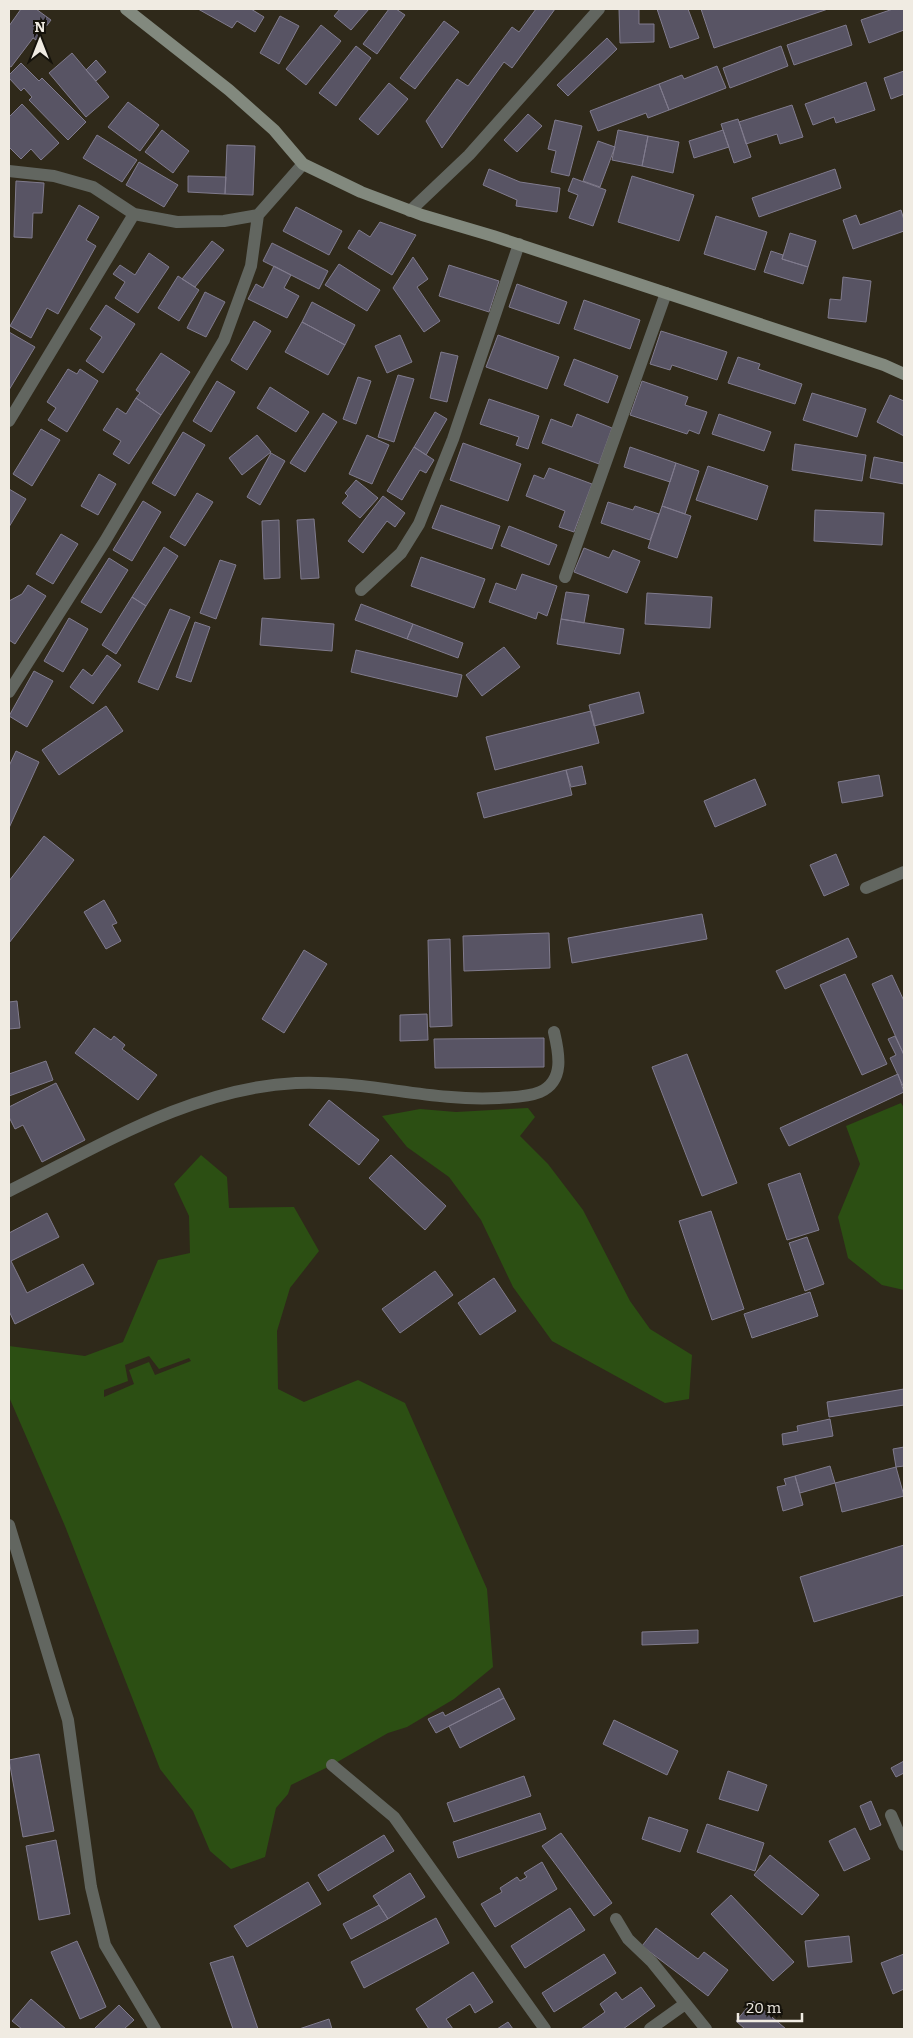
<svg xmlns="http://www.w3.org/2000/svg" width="913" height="2038" font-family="Bitter,serif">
  <rect width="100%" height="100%" fill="#2f291a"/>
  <path fill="#2c4f13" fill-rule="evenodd" d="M901 1103 904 1108V1290L882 1285 848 1258 838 1217 860 1164 846 1126Z
    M528 1108 535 1117 520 1136 548 1164 583 1210 630 1301 650 1329 692 1355 689 1399 665 1403 552 1341 513 1287 481 1220 449 1177 407 1147 382 1116 420 1109 456 1112Z
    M201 1155 227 1177 229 1208 294 1207 319 1251 290 1288 277 1331 278 1389 304 1402 358 1380 405 1403 487 1589 493 1667 454 1699 407 1727 388 1733 332 1765 291 1785 288 1794 276 1808 265 1857 231 1869 210 1851 193 1811 160 1769 65 1526 9 1397V1346L85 1356 123 1342 158 1260 190 1253 189 1216 174 1184ZM149 1356 159 1369 189 1358 191 1361 155 1375 149 1362 129 1370 134 1384 104 1397V1390L128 1381 125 1365Z"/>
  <path fill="#585464" stroke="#807b8d" d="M21 9H36L51 20 36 40 33 38 11 67 9 66V26Z
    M198 9H251L264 17 255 32 237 21 232 28Z
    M340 9H369L351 30 334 16Z
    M389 9H396L405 15 377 54 363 44Z
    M536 9H555L512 68 504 62 442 148 426 121 457 79 468 86 512 27 519 32Z
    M619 9H639V24H654V42L620 43Z
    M657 9H688L699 38 670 48Z
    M701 9H828L714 48Z
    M893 9H904V30L869 43 861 20Z
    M280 16 299 26 279 64 260 53Z
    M444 21 459 32 415 89 400 78Z
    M321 25 341 41 306 85 286 69Z
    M846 25 852 45 794 65 787 45Z
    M607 38 617 49 568 96 557 85Z
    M356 46 371 58 336 106 319 93Z
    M781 46 788 66 730 88 723 68Z
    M72 53 109 97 86 117 49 73Z
    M96 60 106 72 96 81 86 70Z
    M21 63 39 81 42 78 86 122 68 140 29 100 32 97 24 88 21 91 9 78V75Z
    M717 66 726 88 669 110 659 84 682 75 684 79Z
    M904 71V94L891 99 884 78Z
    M866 82 875 110 836 123 834 117 813 125 805 104Z
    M389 83 408 99 378 135 359 119Z
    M659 84 669 110 648 118 646 113 598 131 590 111Z
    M128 102 159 125 140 151 108 127Z
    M22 104 59 143 41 160 31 149 21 159 9 147V117Z
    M792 105 803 137 780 144 777 134 746 144 739 122Z
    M528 114 542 126 517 152 504 140Z
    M738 119 751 157 734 163 721 124Z
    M555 120 582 126 569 176 551 172 556 151 548 149Z
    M162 130 189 151 173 173 145 152Z
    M618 130 648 136 642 166 612 160Z
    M723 130 729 147 694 158 689 141Z
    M97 135 137 160 122 182 83 158Z
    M648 136 679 142 673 173 642 166Z
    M598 141 615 147 600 187 583 181Z
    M227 145 255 146 253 195 225 194Z
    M139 162 178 185 164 207 126 185Z
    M489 169 520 182 560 188 557 212 516 206 517 200 483 185Z
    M835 169 841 188 759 217 752 198Z
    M188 176 226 177 225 194 188 192Z
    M632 176 694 195 679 241 618 222Z
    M573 178 606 190 593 226 569 218 578 195 568 191Z
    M16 181 44 183 42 213H33L32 238 14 237Z
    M79 205 99 217 86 240 96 246 58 314 47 308 31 338 10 326Z
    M296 207 342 231 329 255 283 231Z
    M901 210 904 220V231L853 249 843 220 856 215 860 225Z
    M716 216 767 232 755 270 704 254Z
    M380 222 416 235 392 275 348 248 359 230 370 237Z
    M790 233 816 241 808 267 782 259Z
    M212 241 224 250 195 287 182 279Z
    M272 243 328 271 319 289 263 261Z
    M771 251 783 255 782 259 808 267 803 284 764 272Z
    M149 253 169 267 138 313 115 298 125 282 113 274 120 265 135 275Z
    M413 257 428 279 417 287 440 321 424 332 393 288Z
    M339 264 380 290 367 311 325 285Z
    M449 265 499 281 489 312 439 296Z
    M274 266 291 275 284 288 299 296 287 318 248 299 256 284 263 288Z
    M178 276 199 290 179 321 158 308Z
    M843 277 871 281 866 322 828 318 830 299 841 300Z
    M517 284 567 302 559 324 509 307Z
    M205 292 225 302 206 337 187 328Z
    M584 300 640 320 630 349 574 329Z
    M312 302 355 325 345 345 302 322Z
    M106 305 135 324 103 373 86 361 102 337 90 329Z
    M254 321 271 331 247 370 231 360Z
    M302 322 345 345 328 375 285 352Z
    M661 331 727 352 717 380 672 365 670 370 650 364Z
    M9 332 35 347 9 390Z
    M400 335 412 362 387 373 375 346Z
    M498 335 559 357 547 389 486 367Z
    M441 352 458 356 447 402 430 398Z
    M161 353 190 372 161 415 136 398 140 393 136 390Z
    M738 357 760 364 758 369 802 384 795 404 728 383Z
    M574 359 618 376 608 403 564 385Z
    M68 369 77 374 80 369 98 381 67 432 48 420 56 408 47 402Z
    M398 375 414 379 394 442 378 437Z
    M358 377 371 381 356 424 343 419Z
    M217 381 235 392 211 432 193 421Z
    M642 381 688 397 685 405 707 412 699 434 689 430 687 434 630 415Z
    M270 387 309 412 296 432 257 408Z
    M812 393 866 409 857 437 803 420Z
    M890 395 904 401V436L877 422Z
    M136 398 161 415 129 464 113 454 121 441 103 430 117 408 126 414Z
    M489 399 539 416 528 449 516 445 519 437 480 424Z
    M435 412 447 419 426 455 414 447Z
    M323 413 337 422 305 472 290 463Z
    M577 414 612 428 599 464 542 443 551 419 572 427Z
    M719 414 771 432 764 451 712 434Z
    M41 429 60 440 32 486 13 474Z
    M183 432 205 445 175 496 152 483Z
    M257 435 271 452 242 475 229 458Z
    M367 435 389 445 372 484 349 474Z
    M463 443 521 464 508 501 450 480Z
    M795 444 866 455 862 481 792 470Z
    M414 447 434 460 426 473 420 470 402 500 387 491Z
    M630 447 676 463 670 482 624 467Z
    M271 453 285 461 260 505 247 497Z
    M874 457 904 463V484L870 478Z
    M676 463 699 471 685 514 662 506Z
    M708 466 768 486 757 520 696 500Z
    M549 468 592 484 574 532 559 527 565 511 526 496 534 475 544 479Z
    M99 474 116 484 98 515 81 506Z
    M356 480 378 498 360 518 342 503 348 496 345 493Z
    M9 489 26 499 9 527Z
    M197 493 213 502 185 546 170 537Z
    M383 496 405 513 395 527 387 521 363 553 348 541Z
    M143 501 161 512 132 561 113 550Z
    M608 502 633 510 635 506 659 514 650 540 601 523Z
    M441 505 500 526 492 549 432 528Z
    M662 506 691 516 677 558 648 548Z
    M815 510 884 513 882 545 814 541Z
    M314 519 319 578 301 579 297 520Z
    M279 520 280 578 264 579 262 521Z
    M509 526 557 545 549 565 501 546Z
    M61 534 78 544 53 584 36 574Z
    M164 547 178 556 146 606 132 597Z
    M584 548 609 558 613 550 640 561 627 593 574 572Z
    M421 557 485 579 474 608 411 586Z
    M109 558 128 570 101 613 81 602Z
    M220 560 236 565 216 619 200 613Z
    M522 574 557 586 547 616 538 612 536 619 489 602 496 583 516 590Z
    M28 585 46 596 15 644 9 640V601L22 594Z
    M566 592 589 595 584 623 561 619Z
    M647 593 712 597 710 628 645 624Z
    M132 597 146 606 116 654 102 645Z
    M361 604 413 624 407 639 355 620Z
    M170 609 190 617 158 690 138 682Z
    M69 618 88 629 63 672 44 661Z
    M262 618 334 624 332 651 260 645Z
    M561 619 624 629 620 654 557 644Z
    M195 622 210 627 191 682 176 677Z
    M413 624 463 643 458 658 407 639Z
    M504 647 520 667 482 696 466 675Z
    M356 650 462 675 457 697 351 672Z
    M107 655 121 665 93 704 70 687 83 669 92 676Z
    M34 671 53 681 27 727 9 716Z
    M639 692 644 713 594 726 589 705Z
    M106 706 123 731 59 775 42 750Z
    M591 711 599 743 495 770 486 737Z
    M16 751 39 762 9 828V766Z
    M582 766 586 784 571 787 566 770Z
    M566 770 572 795 484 818 477 793Z
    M879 775 883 796 842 803 838 782Z
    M755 779 766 805 715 827 704 801Z
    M44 836 74 860 9 943V881Z
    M836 854 849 885 824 896 810 865Z
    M104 900 117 923 112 925 121 941 106 949 84 912Z
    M702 914 707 939 572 963 568 938Z
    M549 933 550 968 464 971 463 936Z
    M848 938 857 957 785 989 776 971Z
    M450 939 452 1026 430 1027 428 940Z
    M304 950 327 964 284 1033 262 1019Z
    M845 974 887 1064 862 1075 820 985Z
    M892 975 904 1001V1055L872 984Z
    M17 1001 20 1028 9 1029V1002Z
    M427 1014 428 1040 400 1041V1015Z
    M94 1028 111 1040 114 1036 125 1045 122 1049 157 1075 138 1100 75 1053Z
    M895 1036 904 1055V1088L890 1058 896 1055 888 1039Z
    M544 1038V1067L435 1068 434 1039Z
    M687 1054 737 1183 702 1196 652 1067Z
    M46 1061 53 1080 9 1096V1074Z
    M898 1074 904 1092 789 1146 780 1128Z
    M56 1083 85 1140 42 1162 23 1125 15 1129 9 1117V1107Z
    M329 1100 379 1140 359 1165 309 1125Z
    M391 1155 446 1206 425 1230 369 1178Z
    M800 1173 819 1230 787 1240 768 1184Z
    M711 1211 744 1309 712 1320 679 1221Z
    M47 1213 59 1237 11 1261 27 1293 83 1264 94 1284 15 1324 9 1311V1233Z
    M807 1237 824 1284 805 1291 789 1243Z
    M435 1271 453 1295 400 1333 382 1309Z
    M494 1278 516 1311 480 1335 458 1303Z
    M810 1292 818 1316 752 1338 744 1314Z
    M904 1389V1405L829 1417 827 1402Z
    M830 1419 833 1436 783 1445 782 1434 798 1431 797 1426Z
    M904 1447V1466L896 1467 893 1449Z
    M830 1466 835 1483 800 1493 795 1476Z
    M896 1467 904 1496 842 1512 835 1483Z
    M795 1476 803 1505 783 1511 777 1487 786 1485 784 1479Z
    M904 1545V1595L814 1622 800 1577Z
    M698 1630V1643L642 1645V1632Z
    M499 1688 504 1698 436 1733 428 1719 443 1712 445 1716Z
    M504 1698 515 1719 460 1748 449 1726Z
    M614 1720 678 1751 667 1775 603 1744Z
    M39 1754 54 1831 23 1837 9 1760Z
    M904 1761V1773L896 1777 891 1768Z
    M728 1771 767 1785 758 1811 719 1799Z
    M524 1776 531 1796 454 1822 447 1803Z
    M871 1801 881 1825 870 1830 860 1806Z
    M540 1813 546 1829 458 1858 453 1842Z
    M649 1817 688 1830 680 1852 642 1839Z
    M707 1824 764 1843 755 1871 697 1852Z
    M855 1828 870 1859 844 1871 829 1841Z
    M561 1833 612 1903 594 1916 542 1846Z
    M384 1835 394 1851 328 1891 318 1875Z
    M56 1840 70 1914 39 1920 26 1846Z
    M770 1855 819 1895 802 1915 754 1875Z
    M542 1862 557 1889 495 1927 481 1904 502 1892 500 1888 517 1877 520 1881 527 1877 524 1873Z
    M410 1873 425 1897 388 1919 373 1896Z
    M308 1882 321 1904 247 1947 234 1926Z
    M731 1895 794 1962 773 1981 711 1914Z
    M379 1905 388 1919 351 1939 343 1924Z
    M570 1908 585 1930 525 1968 511 1946Z
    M436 1918 449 1943 364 1988 351 1962Z
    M656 1928 698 1959 704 1952 728 1970 708 1996 642 1946Z
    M849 1936 852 1962 808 1967 805 1941Z
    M77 1941 106 2007 80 2019 51 1952Z
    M604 1954 616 1973 554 2012 542 1993Z
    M904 1954V1989L893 1994 881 1963Z
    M233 1956 258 2029H233L210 1963Z
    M473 1972 493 2002 475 2013 470 2004 446 2019 453 2029H429L416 2009Z
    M641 1987 655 2006 623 2029H581L605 2012 600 2004 616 1992 622 2000Z
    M31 1999 66 2029H22L12 2021Z
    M753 2001 786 2029H745L736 2021Z
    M119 2005 134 2020 124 2029H96L95 2028Z
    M329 2019 332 2029H299Z
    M508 2022 513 2029H497Z"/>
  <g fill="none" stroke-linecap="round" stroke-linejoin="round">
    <path stroke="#626660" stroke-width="12" d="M9 171 54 176 93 187 134 214 177 222 224 221 258 215 303 164
      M410 211 469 155 599 9
      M9 421 134 214
      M565 577 666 293
      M361 590 401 553 419 524 453 439 519 244
      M9 692 105 541 224 340 251 266 258 215
      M866 888 904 872
      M9 1191C100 1146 192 1088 296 1083 365 1080 431 1102 499 1098 513 1097 528 1097 540 1092 565 1081 559 1053 554 1032
      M9 1525 68 1720 91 1887 105 1945 155 2029
      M332 1765 394 1817 545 2029
      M891 1815 904 1845
      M616 1919 628 1939 652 1962 706 2029
      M650 2029 685 2004"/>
    <path stroke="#82897e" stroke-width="12" d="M126 9 229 90 274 130 303 164 361 192 422 215 493 236 884 365 904 374"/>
  </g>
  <rect width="913" height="2038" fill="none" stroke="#f0ebe2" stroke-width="20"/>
  <g transform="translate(40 40)" stroke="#15120b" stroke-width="4" paint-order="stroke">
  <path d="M0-4L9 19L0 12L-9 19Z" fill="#f0ebe2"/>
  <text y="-8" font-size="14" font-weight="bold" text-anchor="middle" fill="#f0ebe2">N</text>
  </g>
  <path d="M738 2013v8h64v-8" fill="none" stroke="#f0ebe2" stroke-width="2.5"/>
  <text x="746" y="2013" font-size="15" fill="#f0ebe2" stroke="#15120b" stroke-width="4" paint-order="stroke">20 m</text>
</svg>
